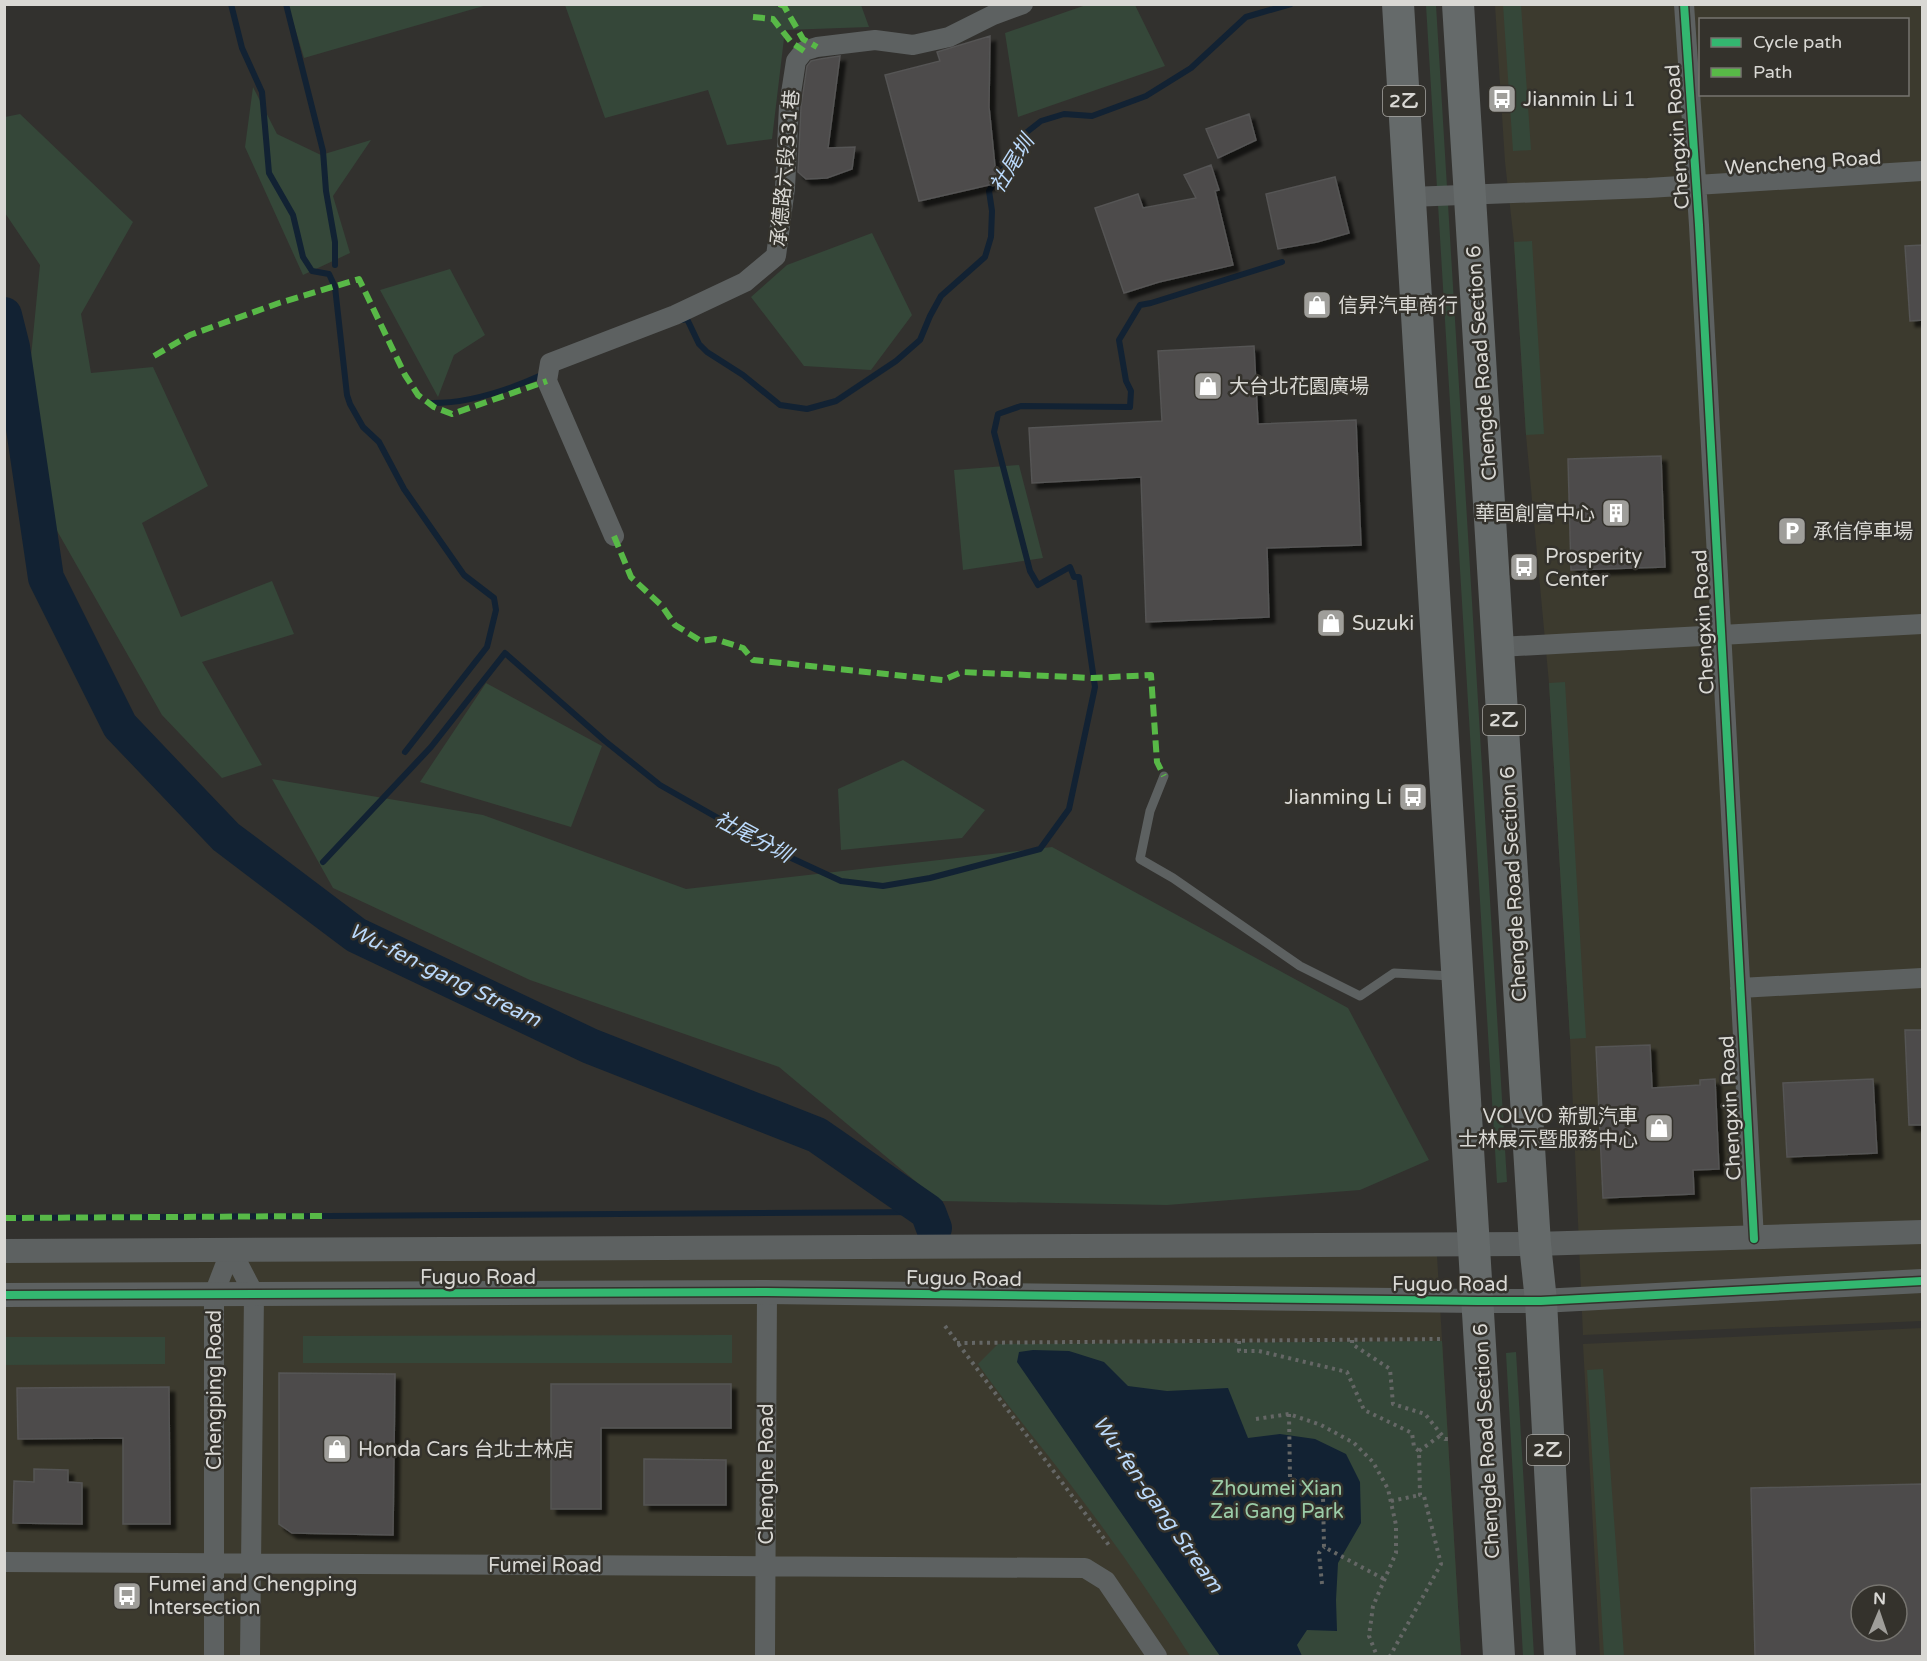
<svg xmlns="http://www.w3.org/2000/svg" width="1927" height="1661" font-family="'Varela Round','Noto Sans TC',sans-serif">
  <defs>
    <filter id="shadow"><feDropShadow dx="5.5" dy="5.5" stdDeviation="1.5" flood-color="#0009"/></filter>
  </defs>
  <rect width="100%" height="100%" fill="#32312e"/>
  <path fill="#3c3a2e" fill-rule="evenodd" d="M1495 5H1922V1321L1583 1335 1570 1039 1549 683 1526 435 1514 242 1505 162ZM1700 20H1908V94H1700Z
    M1436 1239 1461 1656H5L4 1248Z
    M1922 1328V1656H1600L1583 1344ZM1861 1595H1897V1631H1861Z"/>
  <path fill="#354739" d="M288 5V4L487 5 304 58Z
    M565 5H861L869 27 785 30 772 139 727 145 708 90 605 118Z
    M1086 5H1135L1165 66 1018 117 1005 33Z
    M1426 5H1436L1507 1182 1497 1183Z
    M1503 5H1521L1531 150 1513 151Z
    M253 87 277 134 321 155 371 140 333 196 350 253 303 275 245 147Z
    M20 114 133 222 81 314 91 373 153 367 208 486 142 523 181 617 272 581 294 634 202 662 262 765 222 778 162 715 56 529 28 387 40 265 5 213V117Z
    M872 233 912 315 871 370 804 366 751 297 787 265Z
    M1532 241 1544 434 1526 435 1514 242Z
    M450 269 485 335 454 355 438 397 380 290Z
    M1019 465 1043 558 963 570 954 470Z
    M1565 682 1586 1038 1570 1039 1549 683Z
    M486 683 602 746 571 827 420 782Z
    M903 760 985 810 962 838 841 850 838 789Z
    M272 779 483 815 686 889 1052 847 1348 1008 1429 1160 1360 1190 1167 1205 939 1201 779 1067 530 980 333 888Z
    M732 1335V1363H303V1336Z
    M5 1337H165V1364L5 1365Z
    M1442 1341 1461 1656H1190C1152 1596 1111 1537 1067 1480 1037 1441 1006 1404 978 1364L998 1344Z
    M1516 1352 1534 1656H1523L1506 1353Z
    M1603 1369 1624 1656H1604L1587 1370Z"/>
  <path fill="#122233" d="M1033 1350 1069 1351 1104 1362 1128 1386 1167 1391 1228 1388 1248 1438 1280 1434 1315 1439 1346 1454 1360 1482 1361 1523 1338 1563 1336 1600 1337 1631 1307 1630 1297 1645 1302 1656H1220L1017 1362 1019 1352Z"/>
  <g fill="none" stroke-linecap="round" stroke-linejoin="round">
    <path stroke="#122233" stroke-width="6" d="M231 4 242 48 262 92 269 173 293 215 303 257 312 271 329 274 335 287 347 395 350 404 363 427 379 442 404 489 464 575 494 598 496 610 487 647 405 752
      M286 4 323 151 326 191 335 242V265
      M682 320 687 319 699 344 707 352 743 375 780 405 807 409 836 401 896 361 920 340 930 316 941 296 985 257 991 237 992 211 989 191 1027 132 1041 121 1064 114 1092 116 1146 96 1191 68 1246 17 1291 4
      M429 403C469 404 509 390 544 374
      M323 862 431 747 505 653 605 741 660 785 774 850 841 881 883 886 930 878 1040 849 1069 809 1095 687 1079 577H1074L1070 567 1038 585 1030 571 994 432 998 414 1021 406 1130 407 1131 391 1126 381 1119 340 1140 305 1151 303 1282 262
      M4 1218 928 1212"/>
    <path stroke="#122233" stroke-width="36" d="M4 315 12 347 46 578 120 726 226 837 356 935 590 1046 817 1135 928 1212 934 1228"/>
  </g>
  <path fill="#4d4c4b" stroke="#555454" stroke-width="1.5" fill-rule="evenodd" filter="url(#shadow)" d="M990 36 989 107 996 176 993 184 919 201 885 75 940 61 937 52Z
    M840 56 828 148 855 147 852 169 827 178 806 179 798 172 801 107 807 66 811 61 820 59Z
    M1249 114 1256 140 1218 158 1206 129Z
    M1211 165 1219 190 1215 191 1233 265 1159 282 1124 293 1095 208 1138 194 1143 208 1196 198 1184 175Z
    M1335 177 1349 233 1317 242 1278 249 1266 194Z
    M1923 245V320L1910 321 1905 246Z
    M1254 346 1258 424 1356 420 1361 545 1267 548 1269 617 1146 622 1141 477 1032 483 1029 428 1162 421 1158 351Z
    M1661 456 1665 567 1571 570 1568 459Z
    M1905 1030H1923V1125H1909Z
    M1650 1045 1652 1088 1700 1085V1080L1715 1079 1719 1169 1693 1170 1694 1194 1603 1198 1596 1047Z
    M1873 1079 1877 1153 1787 1157 1783 1083Z
    M279 1373 395 1374 393 1535 292 1533 279 1524Z
    M551 1384H731V1428H601V1509H551Z
    M169 1387 170 1524H123V1438L18 1439 17 1388Z
    M644 1459 726 1460V1505H644Z
    M34 1469 68 1470V1482L82 1483V1524L13 1523 14 1481 34 1482Z
    M1923 1484V1656H1755L1751 1488ZM1861 1595H1897V1631H1861Z"/>
  <g fill="none" stroke-linecap="round" stroke-linejoin="round">
    <path stroke="#656766" stroke-width="4" stroke-dasharray="3 4.5" stroke-linecap="butt" d="M945 1326 1111 1548
      M1352 1340V1344L1390 1369 1393 1404 1425 1414 1445 1439H1451
      M1239 1341V1351H1259L1347 1372 1364 1410 1412 1433 1414 1447 1419 1451 1420 1495 1424 1496 1441 1564 1390 1656
      M957 1343 1444 1339
      M1289 1414 1290 1478 1323 1495 1324 1547 1384 1579
      M1256 1419 1289 1414 1321 1425 1354 1443 1373 1462 1388 1489 1396 1525V1553L1373 1606 1369 1636 1377 1656
      M1419 1451 1441 1435
      M1391 1501 1420 1495
      M1322 1584 1319 1553 1324 1547"/>
    <path stroke="#5d6161" stroke-width="9" d="M1164 776 1150 811 1140 859 1173 878 1300 966 1360 996 1394 973 1452 976"/>
    <path stroke="#5d6161" stroke-width="20" d="M1684 4 1699 225 1754 1239
      M1410 197 1648 188 1922 171
      M614 536 547 381 550 363 675 315 745 282 776 256 785 188 789 106 796 61 804 51 817 47 875 40 913 45 949 37 993 15 1023 4
      M1499 647 1922 624
      M1740 988 1922 978
      M231 1250 254 1294 250 1656
      M4 1562 1085 1568 1106 1581 1157 1656
      M214 1656V1294L231 1250
      M765 1656 767 1292"/>
    <path stroke="#5d6161" stroke-width="24" d="M4 1251 1535 1244 1922 1232
      M4 1295 767 1292 1477 1301H1541L1922 1281"/>
    <path stroke="#656a6a" stroke-width="32" d="M1398 4 1499 1656
      M1458 4 1535 1244 1541 1301 1560 1656"/>
    <path stroke="#58b947" stroke-width="6" stroke-dasharray="12 6" stroke-linecap="butt" d="M779 4 784 6 803 39 817 47
      M753 17 773 19 791 42 804 51
      M154 356 190 335 279 303 359 279 405 375 418 395 434 407 452 414 547 381
      M614 536 631 577 662 606 675 625 701 641 715 639 743 648 753 660 943 680 962 672 1092 678 1151 675 1157 762 1164 776
      M4 1218 327 1216"/>
    <g stroke="#34322c" stroke-width="11">
      <path id="cycleway" d="M1684 4 1699 225 1754 1239
        M4 1295 767 1292 1477 1301H1541L1922 1281"/>
    </g>
    <use href="#cycleway" stroke="#33b770" stroke-width="8"/>
  </g>
  <defs>
    <g id="bus-square" transform="scale(1.5)"><rect x="-9" y="-9" width="18" height="18" rx="4" fill="#9f9e9a" stroke="#34322c"/><path d="M-5-6H5V4H4V6H2V4H-2V6H-4V4H-5ZM-3.5-4V0h7V-4ZM-3.5 1.2v1.5H-2V1.2ZM2 1.2v1.5H3.5V1.2Z" fill="#fff"/></g>
    <g id="shop-square" transform="scale(1.5)"><rect x="-9" y="-9" width="18" height="18" rx="4" fill="#9f9e9a" stroke="#34322c"/><path d="M-5-2.5h2.3a2.7 3.5 0 0 1 5.4 0H5L5.5 6h-11ZM-1.5-2.5h3a1.5 2.3 0 0 0-3 0Z" fill="#fff"/></g>
    <g id="building-square" transform="scale(1.5)"><rect x="-9" y="-9" width="18" height="18" rx="4" fill="#9f9e9a" stroke="#34322c"/><path d="M-4-6H4V6H1V3H-1V6H-4ZM-2.5-4.3h1.7v1.8h-1.7ZM.8-4.3h1.7v1.8H.8ZM-2.5-1h1.7V.8h-1.7ZM.8-1h1.7V.8H.8Z" fill="#fff"/></g>
    <g id="parking-square" transform="scale(1.5)"><rect x="-9" y="-9" width="18" height="18" rx="4" fill="#9f9e9a" stroke="#34322c"/><path d="M-3.5-5.5H1a3.5 3.5 0 0 1 0 7H-1V5.5H-3.5ZM-1-3.4V-.6H.8a1.4 1.4 0 0 0 0-2.8Z" fill="#fff"/></g>
  </defs>
  <g fill-rule="evenodd">
    <use href="#bus-square" x="1502" y="99"/>
    <use href="#shop-square" x="1317" y="305"/>
    <use href="#shop-square" x="1208" y="386"/>
    <use href="#building-square" x="1616" y="513"/>
    <use href="#parking-square" x="1792" y="531"/>
    <use href="#bus-square" x="1524" y="567"/>
    <use href="#shop-square" x="1331" y="623"/>
    <use href="#bus-square" x="1413" y="797"/>
    <use href="#shop-square" x="1659" y="1128"/>
    <use href="#shop-square" x="337" y="1449"/>
    <use href="#bus-square" x="127" y="1596"/>
  </g>
  <g text-anchor="middle" stroke-width="5" stroke-linejoin="round" paint-order="stroke">
    <g fill="#34322c" stroke="#a8a6a2" stroke-width="1.5">
      <rect x="1383" y="86" width="42" height="30" rx="4.5"/>
      <rect x="1483" y="705" width="42" height="30" rx="4.5"/>
      <rect x="1527" y="1435" width="42" height="30" rx="4.5"/>
    </g>
    <g font-size="18" font-weight="bold" fill="#d9d8d4">
      <text x="1404" y="107">2乙</text>
      <text x="1504" y="726">2乙</text>
      <text x="1548" y="1456">2乙</text>
    </g>
    <g font-size="20" fill="#d9d8d4" stroke="#34322c" text-anchor="start">
      <text x="1523" y="106">Jianmin Li 1</text>
      <text x="1338" y="312">信昇汽車商行</text>
      <text x="1229" y="393">大台北花園廣場</text>
      <text x="1595" y="520" text-anchor="end">華固創富中心</text>
      <text x="1813" y="538">承信停車場</text>
      <text x="1545" y="563">Prosperity<tspan x="1545" dy="23">Center</tspan></text>
      <text x="1352" y="630">Suzuki</text>
      <text x="1392" y="804" text-anchor="end">Jianming Li</text>
      <text x="1638" y="1123" text-anchor="end">VOLVO 新凱汽車<tspan x="1638" dy="23">士林展示暨服務中心</tspan></text>
      <text x="358" y="1456">Honda Cars 台北士林店</text>
      <text x="148" y="1591">Fumei and Chengping<tspan x="148" dy="23">Intersection</tspan></text>
    </g>
    <g font-size="20" fill="#d9d8d4" stroke="#34322c">
      <text transform="translate(1677 137) rotate(-94)" y="7">Chengxin Road</text>
      <text transform="translate(1803 162) rotate(-4)" y="7">Wencheng Road</text>
      <text transform="translate(785 168) rotate(-85)" y="7">承德路六段331巷</text>
      <text transform="translate(1481 363) rotate(-94)" y="7">Chengde Road Section 6</text>
      <text transform="translate(1703 622) rotate(-93)" y="7">Chengxin Road</text>
      <text transform="translate(1513 884) rotate(-93)" y="7">Chengde Road Section 6</text>
      <text transform="translate(1730 1108) rotate(-93)" y="7">Chengxin Road</text>
      <text x="478" y="1284">Fuguo Road</text>
      <text transform="translate(964 1278) rotate(1)" y="7">Fuguo Road</text>
      <text x="1450" y="1291">Fuguo Road</text>
      <text transform="translate(214 1390) rotate(-90)" y="7">Chengping Road</text>
      <text transform="translate(1486 1441) rotate(-93)" y="7">Chengde Road Section 6</text>
      <text transform="translate(766 1474) rotate(-90)" y="7">Chenghe Road</text>
      <text x="545" y="1572">Fumei Road</text>
    </g>
    <g font-size="20" fill="#9bcca8" stroke="#34322c">
      <text x="1277" y="1495">Zhoumei Xian<tspan x="1277" dy="23">Zai Gang Park</tspan></text>
    </g>
    <g font-size="21" font-style="italic" fill="#bbdafc" stroke="#34322c">
      <text transform="translate(1012 164) rotate(-58)" y="7">社尾圳</text>
      <text transform="translate(753 837) rotate(28)" y="7">社尾分圳</text>
      <text transform="translate(445 975) rotate(26)" y="7">Wu-fen-gang Stream</text>
      <text transform="translate(1158 1504) rotate(55)" y="7">Wu-fen-gang Stream</text>
    </g>
  </g>
  <rect width="1927" height="1661" fill="none" stroke="#d9d8d4" stroke-width="12"/>
  <rect x="1699" y="18" width="210" height="78" fill="#34322c" stroke="#76746f" stroke-width="1.5"/>
  <rect x="1711" y="38" width="30" height="9" fill="#33b770" stroke="#76746f" stroke-width="1.5"/>
  <text x="1753" y="48" font-size="18" fill="#d9d8d4">Cycle path</text>
  <rect x="1711" y="68" width="30" height="9" fill="#58b947" stroke="#76746f" stroke-width="1.5"/>
  <text x="1753" y="78" font-size="18" fill="#d9d8d4">Path</text>
  <g transform="translate(1879 1613) rotate(2)"><circle r="28" fill="#34322c" stroke="#76746f" stroke-width="1.5"/>
  <path d="M0-4.5L10 22L0 15L-10 22Z" fill="#9f9e9a"/>
  <text y="-9" font-size="16" font-weight="bold" text-anchor="middle" fill="#d9d8d4">N</text>
  </g>
</svg>
